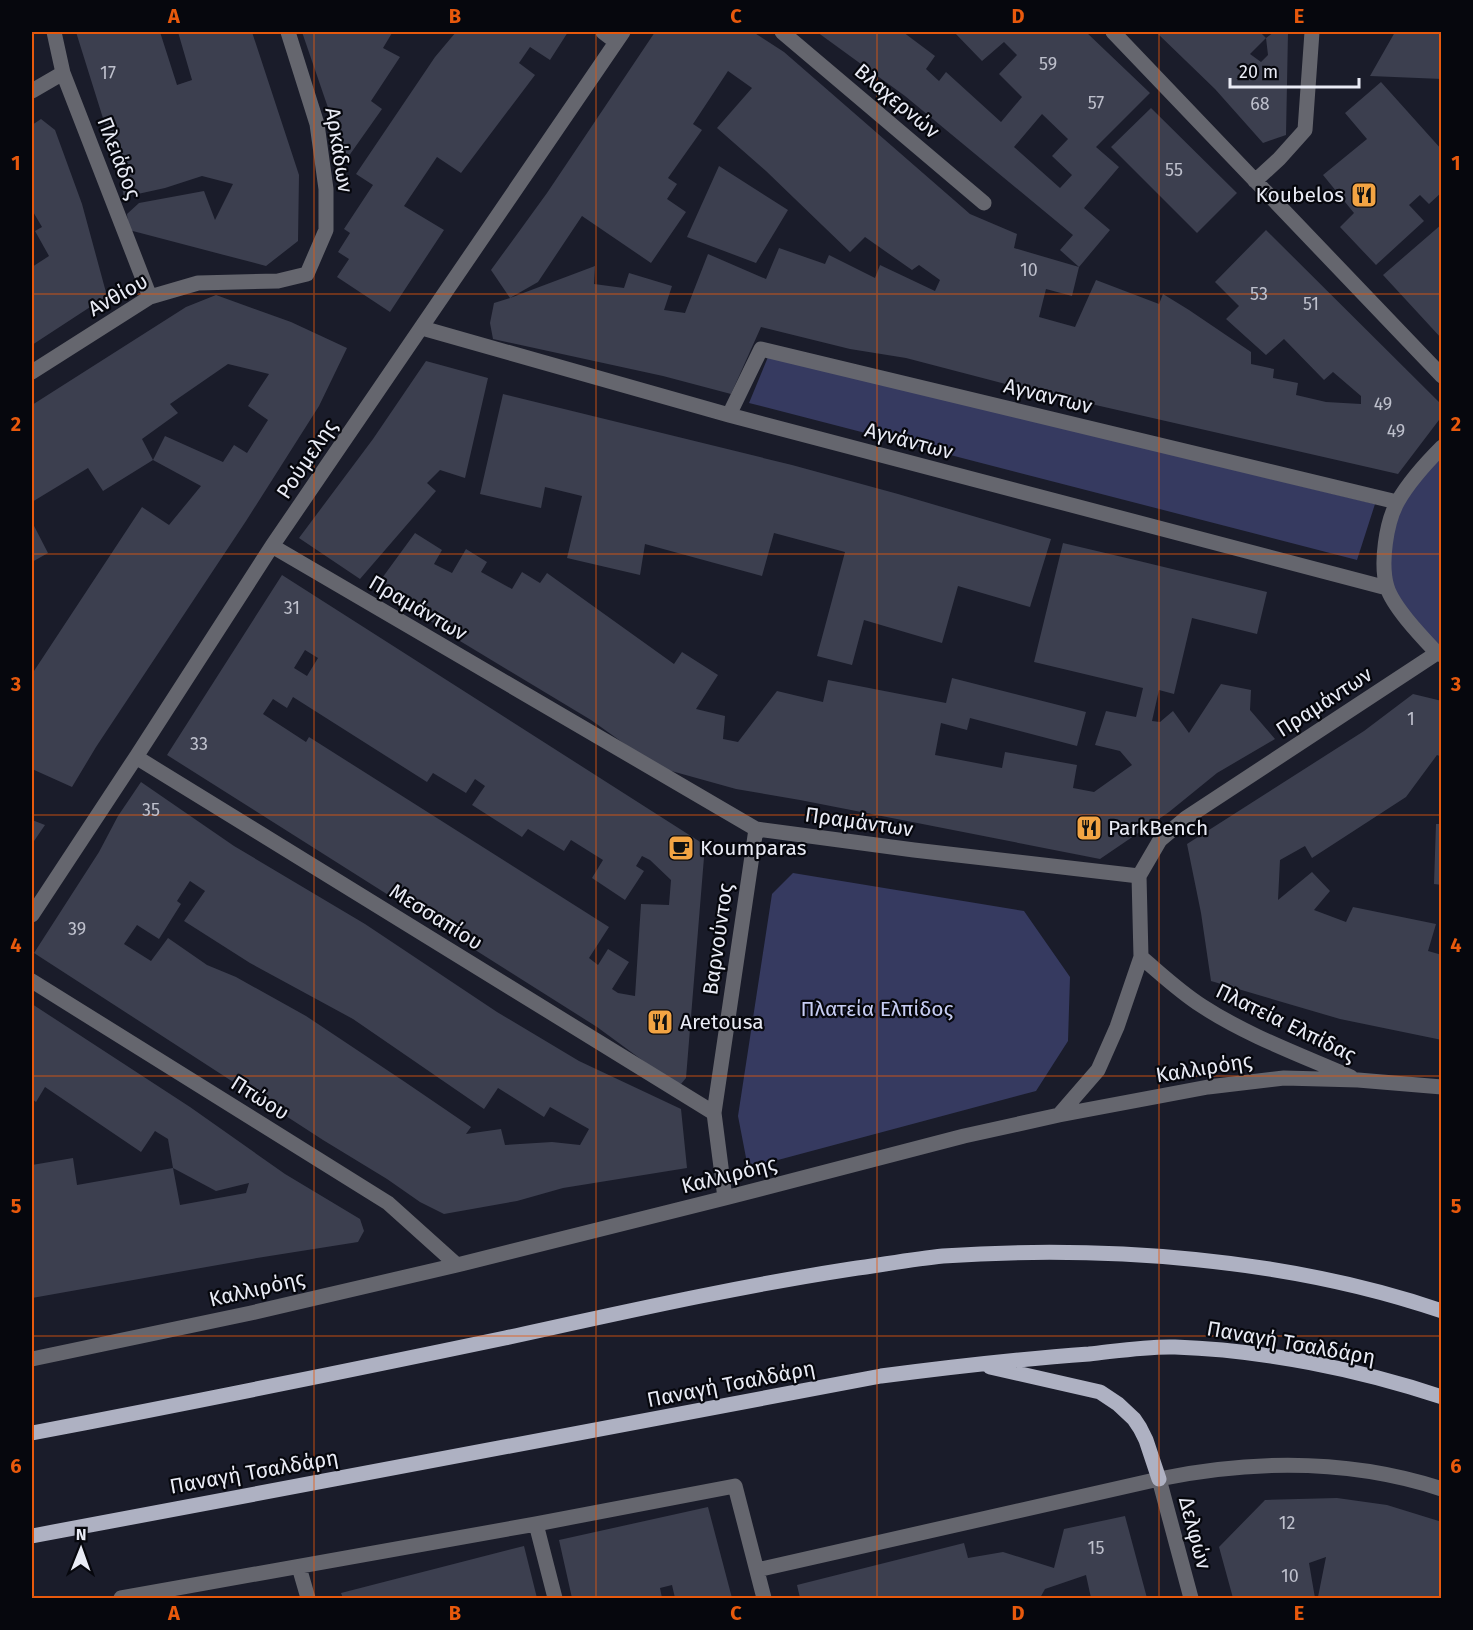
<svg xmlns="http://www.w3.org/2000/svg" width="1473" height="1630" font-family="'Fira Sans',sans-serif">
  <rect width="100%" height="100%" fill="#1a1c2a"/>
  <path fill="#363a60" d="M768 357 1375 504 1357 560 749 403Z
    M1441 447V655L1387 588 1390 522Z
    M793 873 1024 911 1070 977 1068 1041 1036 1091 748 1168 738 1116 772 894Z"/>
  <path fill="#3c3f4f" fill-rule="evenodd" d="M76 32H160L177 85 192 80 178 32H252L299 175 298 241 266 266 129 230 127 214 139 203 204 191 215 220 233 184 202 176 165 188 124 197 117 163Z
    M302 32H390L392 33 383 48 400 57 371 101 382 109 346 160Z
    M456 32H568L550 60 530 47 519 63 535 75 461 173 437 157 404 206 444 230 390 312 337 277 349 259 338 252 350 233 344 229 373 185 356 174 435 57Z
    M655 32H753L784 52 970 214 1017 234 1014 248 1079 267 1060 250 1073 235 905 96 817 32H903L935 56 926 69 939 81 946 72 1001 122 1022 97 999 74 1017 55 1004 42 982 61 954 32H1086L1150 93 1096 147 1119 167 1084 208 1110 230 1079 267 1072 296 1046 289 1039 317 1075 327 1096 280 1159 304 1163 294 1189 310 1251 352V364L1274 369 1273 378 1298 383 1296 395 1326 402 1361 404V396L1333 372 1324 380 1284 339 1266 355 1226 319 1239 306 1215 282 1266 230 1442 405V416L1398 474 1021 388 906 358 850 349 761 327 731 394 663 376 493 339 490 323 494 303 510 298 595 266 594 284 624 288 629 273 672 286 664 310 685 313 708 254 766 279 779 248 825 264 829 255 875 278 880 265 935 291 940 280 919 265 912 270 865 237 850 252 766 171 717 128 752 88 728 71 693 124 702 130 668 178 677 184 667 199 686 212 651 263 582 216 538 282 510 298 491 270 547 193ZM1042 114 1068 139 1052 156 1072 175 1060 188 1014 147Z
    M1156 32H1260L1266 38 1250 54 1261 62 1268 55 1266 38 1274 32H1288L1286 135 1263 143 1215 89Z
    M1395 32H1442V79L1370 76Z
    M1381 82 1442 150V192L1429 204 1420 195 1409 205 1424 221 1376 265 1340 227 1354 213 1323 175 1367 139 1345 113Z
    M1151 108 1237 193 1197 233 1111 147Z
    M41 119 55 130 82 204 107 296 32 345V267L49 256 35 231 42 227 32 210V125Z
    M719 166 788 210 756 263 687 237Z
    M1442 224V339L1383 275Z
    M216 295 291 322 347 348 319 406 246 521 96 747 72 787 32 769V674L142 507 169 525 201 486 153 460 165 436 223 462 234 445 247 453 268 420 248 406 269 374 228 364 170 404 178 413 142 439 153 460 103 491 88 468 32 502V405L186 307Z
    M426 361 488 378 465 478 440 470 427 483 436 491 360 579 299 538 373 439Z
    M503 394 792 465 898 494 1051 539 1030 607 958 586 942 643 864 620 852 665 817 656 845 552 774 533 762 576 645 544 640 575 567 558 582 496 545 487 541 508 480 494Z
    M32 522 48 553 32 562Z
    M415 533 442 550 434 564 452 573 466 549 487 562 481 572 512 589 522 572 540 583 547 573 674 664 682 652 718 675 696 709 725 716 723 739 738 742 777 691 823 702 828 680 946 703 952 678 1086 712 1077 746 970 718 967 730 941 723 935 755 1002 768 1005 752 1077 765 1073 788 1094 792 1132 765 1120 751 1095 745 1106 711 1136 717 1143 688 1034 662 1063 543 1135 560 1267 592 1257 634 1192 618 1174 694 1159 690 1152 721 1160 722 1173 711 1189 733 1221 684 1251 690 1250 710 1275 739 1217 773 1169 812 1100 859 800 800 736 789 657 767 591 720 460 641 377 585Z
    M282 575 705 845 686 1078 681 1084 668 1079 597 1027 167 755ZM305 650 318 658 307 676 294 668ZM293 697 427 782 433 773 466 793 475 779 485 786 472 805 522 837 528 829 564 851 571 840 603 860 592 878 625 900 644 871 636 866 642 856 650 860 671 880 669 905 641 904 635 996 618 993 612 989 629 962 608 949 598 965 589 958 609 927 309 737 306 742 263 714 273 699 287 708Z
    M1413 694 1442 701V757L1437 755 1406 797 1312 858 1305 846 1280 860 1278 900 1312 872 1330 891 1314 910 1346 922 1353 907 1436 924 1428 951 1442 955V1040L1340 1019 1211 981 1201 913 1187 844 1364 731Z
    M141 782 234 846 365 924 497 1012 579 1061 681 1109 687 1168 563 1188 517 1201 444 1214 420 1202 387 1179 323 1140 34 953 99 852 118 816ZM190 881 205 891 184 921 250 963 353 1019 484 1109 498 1088 544 1117 550 1107 589 1129 580 1145 552 1142 505 1145 501 1129 466 1134 471 1127 405 1082 306 1016 236 977 207 965 168 938 151 961 124 944 137 925 159 939 181 904 177 901Z
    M32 820 45 825 32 844Z
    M1436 824H1442V885L1434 884Z
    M32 1004 190 1107 285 1174 360 1219 364 1231 358 1242 257 1258 32 1298V1165L73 1158 77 1185 173 1168 168 1139 155 1131 141 1152 45 1087 36 1102 32 1099ZM173 1168 216 1191 249 1183 246 1193 180 1205Z
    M1337 1498 1387 1505 1442 1522V1598L1318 1597 1326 1557 1309 1563 1315 1598H1233L1219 1547 1265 1500Z
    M708 1507 732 1598H675L672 1585 660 1588 662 1598H572L559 1540Z
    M1125 1516 1147 1598H1091L1086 1575 1045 1589 1040 1598H800L797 1585 964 1543 968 1558 1003 1552 1054 1568 1064 1529Z
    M524 1546 537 1598H343L341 1593Z"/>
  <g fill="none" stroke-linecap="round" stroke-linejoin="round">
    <path stroke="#65666e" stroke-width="15" d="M54 32 63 73 150 297
      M603 32 616 42
      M782 32 984 203
      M1113 32 1442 376
      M32 91 63 73
      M1255 181 1279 159 1305 130 1312 32
      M422 328 729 415 1387 588
      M32 372 150 297 198 283 278 281 307 274 326 230V189L317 124 288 32
      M729 415 761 349 1397 502
      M1442 447C1426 463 1409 482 1398 501 1386 522 1380 564 1387 587 1393 607 1422 637 1437 653L1442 655
      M272 546 756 829 914 850 1139 876
      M136 757 714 1113
      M1139 876 1160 840 1186 818 1437 653
      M32 915 136 757 272 546 623 32
      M1141 957C1161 974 1180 992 1202 1006 1248 1036 1301 1055 1351 1077
      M32 981 388 1203 457 1265
      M1059 1115 1098 1070 1117 1027 1141 957 1139 876
      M725 1198 714 1113 756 829
      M32 1359 251 1313 457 1265 725 1198 964 1136 1059 1115 1208 1087 1284 1078 1358 1080 1442 1087
      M1159 1479 1191 1598
      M536 1524 555 1598
      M299 1567 308 1598
      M757 1570 1159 1479C1252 1460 1350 1459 1442 1489
      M121 1598 536 1524 735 1486 764 1598"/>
    <path stroke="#aeb1c2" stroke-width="15" d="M990 1367 1100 1392 1118 1404 1134 1419 1140 1428 1146 1440 1159 1479
      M32 1433C189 1403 347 1371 505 1338 620 1313 734 1287 851 1269 881 1265 913 1259 943 1256 1105 1245 1287 1258 1442 1311
      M32 1536 881 1376C950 1367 1019 1359 1089 1354 1117 1351 1147 1346 1175 1347 1263 1350 1358 1369 1442 1397"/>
  </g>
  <path fill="none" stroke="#e8590c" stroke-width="1.5" stroke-opacity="0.55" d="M314 32V1598M596 32V1598M877 32V1598M1159 32V1598M32 294H1442M32 554H1442M32 815H1442M32 1076H1442M32 1336H1442"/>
  <defs>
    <g id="restaurant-square" transform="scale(1.35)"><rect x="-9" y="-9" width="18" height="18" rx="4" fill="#f3a443" stroke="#06070d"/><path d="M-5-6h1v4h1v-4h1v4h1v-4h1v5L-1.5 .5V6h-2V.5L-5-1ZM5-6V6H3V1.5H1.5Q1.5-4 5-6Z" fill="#111"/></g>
    <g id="cafe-square" transform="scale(1.35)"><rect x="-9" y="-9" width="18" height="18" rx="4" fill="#f3a443" stroke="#06070d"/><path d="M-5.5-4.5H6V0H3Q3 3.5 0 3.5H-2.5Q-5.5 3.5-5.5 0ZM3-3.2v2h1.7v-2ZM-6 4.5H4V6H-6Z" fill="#111"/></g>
  </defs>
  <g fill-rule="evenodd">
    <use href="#restaurant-square" x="1364" y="195"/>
    <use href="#restaurant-square" x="1089" y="828"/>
    <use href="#cafe-square" x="681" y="848"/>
    <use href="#restaurant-square" x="660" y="1022"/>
  </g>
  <g text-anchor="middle" stroke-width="4.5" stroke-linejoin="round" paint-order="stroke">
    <g font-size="18" fill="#bec0cc">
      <text x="1048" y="70">59</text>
      <text x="108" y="79">17</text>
      <text x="1096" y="109">57</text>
      <text x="1260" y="110">68</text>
      <text x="1174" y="176">55</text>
      <text x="1029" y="276">10</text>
      <text x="1259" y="300">53</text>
      <text x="1311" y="310">51</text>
      <text x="1383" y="410">49</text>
      <text x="1396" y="437">49</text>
      <text x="292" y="614">31</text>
      <text x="1411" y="725">1</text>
      <text x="199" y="750">33</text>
      <text x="151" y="816">35</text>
      <text x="77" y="935">39</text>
      <text x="1287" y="1529">12</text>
      <text x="1096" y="1554">15</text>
      <text x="1290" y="1582">10</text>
    </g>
    <g font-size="21" fill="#e9ebf5" stroke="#06070d">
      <text transform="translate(897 101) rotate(40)" y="7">Βλαχερνών</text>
      <text transform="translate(339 150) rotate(81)" y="7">Αρκάδων</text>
      <text transform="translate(119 158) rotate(69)" y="7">Πλειάδος</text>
      <text transform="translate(118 295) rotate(-29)" y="7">Ανθίου</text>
      <text transform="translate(1048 396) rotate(14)" y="7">Αγναντων</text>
      <text transform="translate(909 441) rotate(15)" y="7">Αγνάντων</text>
      <text transform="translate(307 459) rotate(-56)" y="7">Ρούμελης</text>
      <text transform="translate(418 608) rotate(30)" y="7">Πραμάντων</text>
      <text transform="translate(1324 702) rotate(-33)" y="7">Πραμάντων</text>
      <text transform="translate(859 822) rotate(8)" y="7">Πραμάντων</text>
      <text transform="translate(436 917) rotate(32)" y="7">Μεσσαπίου</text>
      <text transform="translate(718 939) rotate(-82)" y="7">Βαρνούντος</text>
      <text transform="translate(1286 1023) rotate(26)" y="7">Πλατεία Ελπίδας</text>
      <text transform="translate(1204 1068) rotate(-9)" y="7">Καλλιρόης</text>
      <text transform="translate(260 1098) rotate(32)" y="7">Πτώου</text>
      <text transform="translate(729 1175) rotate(-14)" y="7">Καλλιρόης</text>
      <text transform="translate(257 1289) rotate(-13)" y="7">Καλλιρόης</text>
      <text transform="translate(1291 1343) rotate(10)" y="7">Παναγή Τσαλδάρη</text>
      <text transform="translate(731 1384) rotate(-11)" y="7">Παναγή Τσαλδάρη</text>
      <text transform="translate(254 1472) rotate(-10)" y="7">Παναγή Τσαλδάρη</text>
      <text transform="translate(1195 1533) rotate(75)" y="7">Δελφών</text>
    </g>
    <g font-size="21" fill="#e9ebf5" stroke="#06070d" text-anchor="start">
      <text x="1344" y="202" text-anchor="end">Koubelos</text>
      <text x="1108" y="835">ParkBench</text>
      <text x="700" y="855">Koumparas</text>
      <text x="680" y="1029">Aretousa</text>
    </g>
    <g font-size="21" fill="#c7cdf3" stroke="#06070d">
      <text x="877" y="1016">Πλατεία Ελπίδος</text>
    </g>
  </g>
  <rect width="1473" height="1630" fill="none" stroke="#06070d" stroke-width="66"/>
  <g transform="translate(81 1549) rotate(1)" stroke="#06070d" stroke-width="4.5" paint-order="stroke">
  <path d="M0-4.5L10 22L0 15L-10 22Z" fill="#e9ebf5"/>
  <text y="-9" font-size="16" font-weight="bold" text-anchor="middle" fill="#e9ebf5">N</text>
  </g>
  <path d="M1230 78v9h129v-9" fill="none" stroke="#e9ebf5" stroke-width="3"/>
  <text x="1239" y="78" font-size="18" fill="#e9ebf5" stroke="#06070d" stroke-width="4.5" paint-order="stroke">20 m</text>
  <rect x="33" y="33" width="1407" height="1564" fill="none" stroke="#e8590c" stroke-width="2"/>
  <g font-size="20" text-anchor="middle" font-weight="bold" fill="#e8590c">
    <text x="174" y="23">A</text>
    <text x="455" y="23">B</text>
    <text x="736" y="23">C</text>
    <text x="1018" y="23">D</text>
    <text x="1299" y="23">E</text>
    <text x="16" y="170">1</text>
    <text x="1456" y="170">1</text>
    <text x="16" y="431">2</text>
    <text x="1456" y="431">2</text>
    <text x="16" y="691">3</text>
    <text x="1456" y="691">3</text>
    <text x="16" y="952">4</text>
    <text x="1456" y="952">4</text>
    <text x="16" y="1213">5</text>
    <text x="1456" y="1213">5</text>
    <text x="16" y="1473">6</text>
    <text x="1456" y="1473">6</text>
    <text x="174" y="1620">A</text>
    <text x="455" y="1620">B</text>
    <text x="736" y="1620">C</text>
    <text x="1018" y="1620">D</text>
    <text x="1299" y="1620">E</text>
  </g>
</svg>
